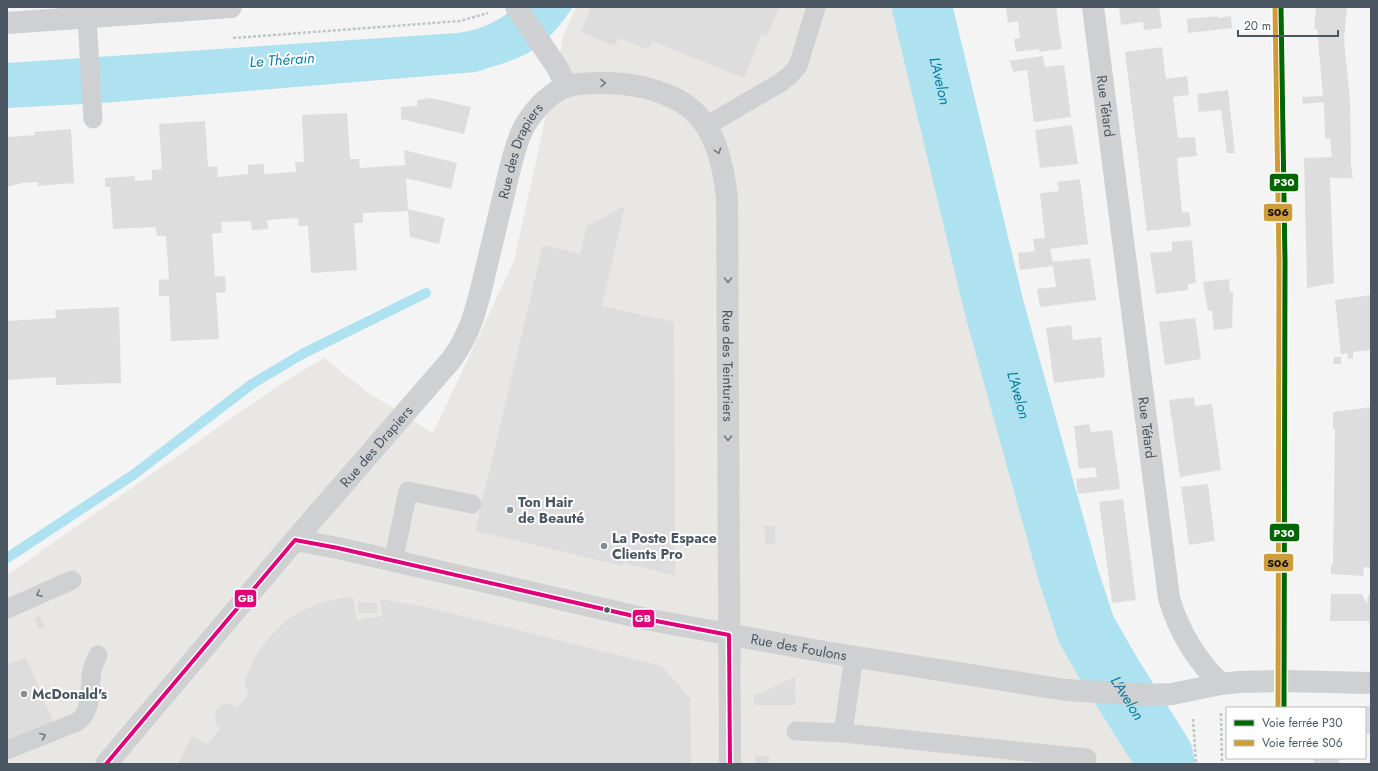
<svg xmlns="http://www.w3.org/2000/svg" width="1378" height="771" font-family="Jost,sans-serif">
  <rect width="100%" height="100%" fill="#f4f4f4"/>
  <path fill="#e8e7e3" d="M576 7H922L1056 560 1139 764H7V575L279 385 324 358 366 391 433 433 514 261 564 34Z"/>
  <path fill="#aee2f0" d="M515 7H573C561 24 547 43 528 53 512 62 493 66 476 72L102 103 7 108V63L457 33C478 31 499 22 515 7Z"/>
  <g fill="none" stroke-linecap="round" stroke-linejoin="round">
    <path stroke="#aee2f0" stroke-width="10" d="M7 558 133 475 252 384 304 353 426 293"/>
    <path stroke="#aee2f0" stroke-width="60" id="s1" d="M922 7 994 307 1068 574 1086 629 1110 671 1163 755 1165 764"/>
  </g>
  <path fill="#ddddde" d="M591 7H779L767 36 762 34 744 78 652 41 649 50 618 38 615 46 581 32Z
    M1006 7H1056L1062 49 1039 52V49L1016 52 1014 39 1020 38 1018 21 1008 23Z
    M1119 7H1159L1162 28 1144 30 1143 22 1121 25Z
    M1316 7H1347L1344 40 1350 101 1351 165 1353 178H1330L1334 283 1307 288 1304 158 1332 157 1330 138 1325 139 1324 102 1303 104 1302 97 1323 96 1317 29H1314Z
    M1218 16V18L1231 16 1232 28 1188 33 1187 19Z
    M1162 47 1166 79 1187 76 1189 95 1173 97 1174 106 1178 138 1195 137 1197 156 1177 158 1182 213 1189 212 1191 226 1147 231 1125 52Z
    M1043 56 1045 67 1064 65 1071 117 1034 122 1027 70 1013 72 1010 61Z
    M1228 90 1235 153H1227L1221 110 1199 112 1197 94Z
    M431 98 471 107 464 134 401 119V107L417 106V100Z
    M347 113 350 159H359L360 168 405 165 404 150 457 163 451 189 406 178 408 209 445 218 439 244 410 237 408 211 363 213V223H354L357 270 311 273 308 226H299L298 218 267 220 268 229 252 230 251 221 221 222 222 233H212L215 277 225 276 226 292 216 293 219 339 171 341 169 296H159V280L169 279 166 236H157L156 227 113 229 110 187H105V178L135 176V181L152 180V170L162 169 159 124 205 121 208 167 217 166 218 177 248 174V165L264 164V174L296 172 295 162H304L302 115Z
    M1072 125 1078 164 1040 168 1035 130Z
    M71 129 74 183 38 186V182L22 183 7 187V137L35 135 34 132Z
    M1080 179 1088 244 1050 249 1053 262 1090 258 1096 300 1040 307 1037 289 1056 287 1053 266 1020 270 1018 253 1035 251 1033 239 1045 238 1040 193 1059 191 1057 182Z
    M625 206 602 306 674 322 675 576 624 563 623 566 475 531 543 245 580 254 587 226Z
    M1192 240 1196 283 1188 284V290L1156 294 1150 253 1172 251V242Z
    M1229 279 1230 292H1233L1232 328 1214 330 1212 310 1208 311 1203 282Z
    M1370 295 1371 350 1353 352V358L1348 359 1347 353 1341 354 1335 300Z
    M119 307 121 383 56 385V377L7 380V321L56 318 55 310Z
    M1195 318 1201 359 1165 365 1159 322Z
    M1071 325 1073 340 1101 337 1105 377 1054 383 1046 328Z
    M1334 357H1341V364H1333Z
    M1194 397 1195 406 1212 404 1221 470 1180 477 1169 400Z
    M1371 407V568L1364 567 1363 576 1331 574V565H1333L1335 429 1333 430V412Z
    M1089 424 1091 432 1112 430 1120 489 1078 494 1076 479 1097 477 1095 467 1079 469 1074 426Z
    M1208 484 1215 541 1189 545 1181 487Z
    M1123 499 1136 600 1112 603 1099 502Z
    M764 526H775L776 544 766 545Z
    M1331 594H1362L1367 604 1368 595H1371V628H1370L1369 621H1330Z
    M348 597H353L357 620 383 616 380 599 431 608 662 666 690 698 691 764H178L192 736 208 744 220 728 217 726 215 720 216 710 220 706 225 704H231L237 707 248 695 245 681 254 659 263 645 278 628 291 617 310 607 327 601Z
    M358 602 377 603V613H358Z
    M40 616 45 627 39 629 34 618Z
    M26 657 53 722 7 746V665Z
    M794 677H795L796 705H754V696Z
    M1371 706V734H1365V708H1354V707Z
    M755 756H770L768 764H755Z
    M1314 758H1339V764H1314Z"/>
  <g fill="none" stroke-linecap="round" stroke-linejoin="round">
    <path stroke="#bcc7c4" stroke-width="2.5" stroke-dasharray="3 2" stroke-linecap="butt" d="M233 38 460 21 488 13
      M1221 713 1222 764
      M1193 719 1196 764"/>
    <path stroke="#ced0d2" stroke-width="19" d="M87 18 93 119
      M706 126 780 83 790 75 798 66 816 7
      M393 562 408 491 472 504
      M7 609 72 580
      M796 731 843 733 854 656
      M843 733 1087 758
      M7 750 77 722C93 711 89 688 92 670 93 665 96 660 98 655"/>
    <g stroke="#ced0d2" stroke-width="22">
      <path d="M516 7 557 67 562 77 565 87"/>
      <path id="s2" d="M1093 7 1169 598C1179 632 1196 660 1221 684"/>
      <path id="s3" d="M295 540 338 548 651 620 825 652 1066 690 1149 695 1172 694 1221 684 1239 682 1284 681 1371 683"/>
      <path id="s4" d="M106 764 295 540 451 360C470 335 477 307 484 277 491 249 497 222 504 194 509 173 513 151 522 131 530 114 547 95 563 88 573 83 592 83 602 83 631 83 658 88 683 103 715 123 723 163 727 198L730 764"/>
    </g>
    <path stroke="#ced0d4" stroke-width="22" d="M7 23 231 7"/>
    <g stroke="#fff" stroke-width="7">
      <path id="bus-1" d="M106 764 295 540 338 548 651 620 729 635 730 764"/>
    </g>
    <use href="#bus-1" stroke="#e2007a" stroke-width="4"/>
    <g stroke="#fff" stroke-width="8">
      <path id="rail-1" d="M1281 7 1285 261 1284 708"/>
    </g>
    <g stroke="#fff" stroke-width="8">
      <path id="rail-2" d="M1275 7 1279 261 1278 708"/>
    </g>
    <use href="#rail-1" stroke="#060" stroke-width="5"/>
    <use href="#rail-2" stroke="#cf9d38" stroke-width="5"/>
  </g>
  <defs><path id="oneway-chevron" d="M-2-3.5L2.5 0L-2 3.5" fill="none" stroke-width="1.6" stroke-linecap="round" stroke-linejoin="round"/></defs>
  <g stroke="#727b83">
    <use href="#oneway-chevron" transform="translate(603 83) rotate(-1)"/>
    <use href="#oneway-chevron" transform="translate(718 151) rotate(72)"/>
    <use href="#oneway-chevron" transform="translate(728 280) rotate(90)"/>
    <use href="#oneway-chevron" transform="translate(728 438) rotate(90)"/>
    <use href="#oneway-chevron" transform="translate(39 594) rotate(156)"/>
    <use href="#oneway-chevron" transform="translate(43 736) rotate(-22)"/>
  </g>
  <g fill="#868d94" stroke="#fff" stroke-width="1.5">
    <circle cx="510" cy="510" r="4"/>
    <circle cx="604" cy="546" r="4"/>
    <circle cx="24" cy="694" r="4"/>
  </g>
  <circle fill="#4a5661" stroke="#fff" stroke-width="1.5" cx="607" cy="610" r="3.5"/>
  <g text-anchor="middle" stroke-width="4" stroke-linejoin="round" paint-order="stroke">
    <g font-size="14" fill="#4a5661" stroke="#fff">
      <text dy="5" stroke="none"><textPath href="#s2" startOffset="100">Rue Tétard</textPath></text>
      <text dy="5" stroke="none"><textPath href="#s4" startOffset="753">Rue des Drapiers</textPath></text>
      <text dy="5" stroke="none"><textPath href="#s4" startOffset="1233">Rue des Teinturiers</textPath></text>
      <text dy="5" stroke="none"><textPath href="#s2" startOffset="424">Rue Tétard</textPath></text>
      <text dy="5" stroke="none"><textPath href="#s4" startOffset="417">Rue des Drapiers</textPath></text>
      <text dy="5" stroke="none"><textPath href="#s3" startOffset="515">Rue des Foulons</textPath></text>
    </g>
    <g font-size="14" font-weight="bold" fill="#4a5661" stroke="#fff" text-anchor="start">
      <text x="518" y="507">Ton Hair<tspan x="518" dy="16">de Beauté</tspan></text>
      <text x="612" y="543">La Poste Espace<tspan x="612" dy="16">Clients Pro</tspan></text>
      <text x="32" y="699">McDonald's</text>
    </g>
    <g font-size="15" font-style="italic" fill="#0c7c9b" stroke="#fff">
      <text transform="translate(282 60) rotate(-4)" y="5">Le Thérain</text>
      <text dy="5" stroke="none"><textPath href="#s1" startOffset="76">L'Avelon</textPath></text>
      <text dy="5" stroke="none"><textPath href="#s1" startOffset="400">L'Avelon</textPath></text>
      <text dy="5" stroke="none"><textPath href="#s1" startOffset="724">L'Avelon</textPath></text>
    </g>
  </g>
  <g stroke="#fff" stroke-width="1.5">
    <rect x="1269" y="173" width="30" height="19" rx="4" fill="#060"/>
    <rect x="1263" y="203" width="30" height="19" rx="4" fill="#cf9d38"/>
    <rect x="1269" y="523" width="31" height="19" rx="4" fill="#060"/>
    <rect x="1263" y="553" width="31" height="19" rx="4" fill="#cf9d38"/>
    <rect x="234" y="589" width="23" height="19" rx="4" fill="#e2007a"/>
    <rect x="632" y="609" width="23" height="19" rx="4" fill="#e2007a"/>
  </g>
  <g font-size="11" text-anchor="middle" font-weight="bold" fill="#fff">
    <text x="1284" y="186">P30</text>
    <text x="1284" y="537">P30</text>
    <text x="246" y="602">GB</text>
    <text x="643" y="622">GB</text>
  </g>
  <g font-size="11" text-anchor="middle" font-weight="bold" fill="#111">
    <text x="1278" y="216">S06</text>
    <text x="1278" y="567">S06</text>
  </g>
  <rect width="1378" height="771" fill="none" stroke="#4a5661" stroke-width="16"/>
  <rect x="1226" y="707" width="140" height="52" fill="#ffffff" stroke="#b7bbc0"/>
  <rect x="1234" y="720" width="20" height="6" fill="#006600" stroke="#b7bbc0"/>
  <text x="1262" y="727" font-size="12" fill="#4a5661">Voie ferrée P30</text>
  <rect x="1234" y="740" width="20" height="6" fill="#cf9d38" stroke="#b7bbc0"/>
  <text x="1262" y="747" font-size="12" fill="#4a5661">Voie ferrée S06</text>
  <path d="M1238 30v6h100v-6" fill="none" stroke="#4a5661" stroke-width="2"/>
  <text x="1244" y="30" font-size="12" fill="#4a5661" stroke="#ffffff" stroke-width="3" paint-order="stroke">20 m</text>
</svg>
